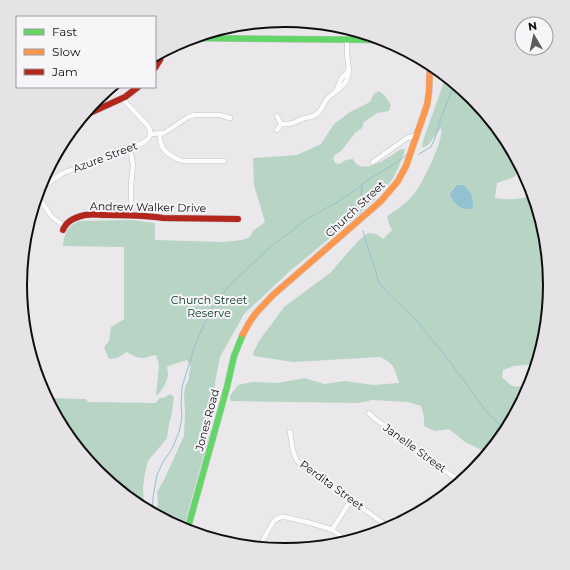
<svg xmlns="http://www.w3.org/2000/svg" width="570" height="570" font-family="Montserrat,sans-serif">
  <rect width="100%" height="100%" fill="#eae8eb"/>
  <path fill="#b8d4c4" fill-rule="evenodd" d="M446 76 473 98 494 124V133L503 137H504L505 138 517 160 516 162 520 165 522 168 514 177 497 183 495 198C507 200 521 200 533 195L545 234 550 285 545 337 537 364 514 366 503 370 502 377C514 389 515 388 531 383L530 387 505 432 490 451 482 450 465 442 449 429 435 431 424 426V417L421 406 408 402 372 400 358 403 230 401V396L238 385 252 382 277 383 305 378 324 384 345 381 373 385 399 383C395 369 394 363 380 357L293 362 254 356 253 353 259 341 284 307 330 273 358 241 368 233 376 234 383 239 392 230 389 224 387 216C393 212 400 208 405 203 409 200 413 195 416 191 423 182 445 138 441 128L428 145 422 148 423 141ZM457 185C469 189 471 193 473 205L452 190Z
    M379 91 385 96 391 105 389 111 377 113 364 122 362 128 355 133 341 151 335 155 333 158 335 163 339 164 346 160 353 159C362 178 390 156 401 149H404L405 150 399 166 392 180 374 200 353 219 290 271 244 314 220 357 215 382 214 401 210 433 183 530 155 515 158 503 157 492 164 480 184 436 185 413 184 397 185 387 189 379V373L191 367 187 360 171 365 167 367C167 369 168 372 168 374 168 380 161 393 156 396L159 365 156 355C151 355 147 358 143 358 138 358 131 355 127 352L117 358 109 359 104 347 109 341 111 327 124 319V247L63 246C64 233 67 227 79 221L132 220 155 223V240L223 242 242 240 250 237 253 231 265 222 254 185 253 158 297 155 321 144 334 124 350 112 370 102 374 94Z
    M170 394 174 397 172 413 169 424 167 438 148 461 145 473 143 487 144 509 138 505 97 472 65 432 47 398 86 399 88 402 155 403 160 398H164Z"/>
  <path fill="#92c2d2" d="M457 185H464C466 189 469 190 471 194 473 198 473 203 473 208 463 212 453 204 450 194L454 188Z"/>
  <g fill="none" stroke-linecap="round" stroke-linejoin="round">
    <path stroke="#92c2d2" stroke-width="1" d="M419 154 431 147 435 138 442 115 455 83
      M360 214 362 185
      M363 231 370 255 376 271 378 281 386 291 418 322 454 367 488 414 500 425
      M152 513 153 497 157 475 163 462 172 449 179 432 182 417 181 402 182 387 196 342 213 306 228 287 269 248 307 219 341 200 355 190 371 178 396 163 406 155"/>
    <g stroke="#c5c3c5" stroke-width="5.5">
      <path id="street" d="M336 91 341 79 349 70
        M281 124C294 125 295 121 305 118 310 117 315 117 319 112 323 108 324 101 329 97 335 91 346 86 348 77 350 70 348 62 347 55 347 50 347 45 347 40
        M277 130 281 124 277 116
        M150 134 164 133 188 117 194 115H220L230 118
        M160 134C160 137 160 141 161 144 164 153 174 158 182 161H224
        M130 147 133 165 131 185V215
        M373 162 407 138 417 135
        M38 191C46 185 55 178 63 173 71 169 80 169 87 166 98 162 107 155 118 150 127 146 139 147 147 140 151 136 151 131 148 126L122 98
        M37 195 52 217 64 226
        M369 413 374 418 451 475 462 481
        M290 432 293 451 297 461 390 528
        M332 530 351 500
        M258 547 262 542 273 522C275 520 277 518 281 517 286 516 326 527 332 530 338 533 342 537 346 542"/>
    </g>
    <g stroke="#c5c3c5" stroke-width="7">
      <path id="fast" d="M191 38 387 40
        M187 531 227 387 234 356 243 334"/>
    </g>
    <g stroke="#c5c3c5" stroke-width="7">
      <path id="slow" d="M243 334 249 323 256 313 273 295 381 201 398 181 406 166 427 105 429 92 430 64"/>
    </g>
    <g stroke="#c5c3c5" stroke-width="7">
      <path id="jam" d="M155 68 160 60 162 52
        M81 117 125 97 138 87
        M63 230C66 221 76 217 85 215 92 214 100 215 107 215 126 215 144 215 163 218L238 219"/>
    </g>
    <use href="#street" stroke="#fcfcfc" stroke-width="4.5"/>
    <use href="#fast" stroke="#63d668" stroke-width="6"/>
    <use href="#slow" stroke="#ff974d" stroke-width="6"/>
    <use href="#jam" stroke="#b3261e" stroke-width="6"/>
  </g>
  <g text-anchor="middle" stroke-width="4" stroke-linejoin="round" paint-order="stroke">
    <g font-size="11" fill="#100f10" stroke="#f8f5f9">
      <text transform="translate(105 157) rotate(-21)" y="4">Azure Street</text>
      <text transform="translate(148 207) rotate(1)" y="4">Andrew Walker Drive</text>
      <text transform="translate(355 209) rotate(-43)" y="4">Church Street</text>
      <text transform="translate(207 420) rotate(-75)" y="4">Jones Road</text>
      <text transform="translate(415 448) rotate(36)" y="4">Janelle Street</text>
      <text transform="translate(332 485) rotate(36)" y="4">Perdita Street</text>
    </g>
    <g font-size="11" fill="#01331e" stroke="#f8f5f9">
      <text x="209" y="304">Church Street<tspan x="209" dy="13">Reserve</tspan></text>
    </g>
  </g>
  <path d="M0 0H570V570H0ZM27 285a258 258 0 1 1 516 0a258 258 0 1 1-516 0Z" fill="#e5e3e6" fill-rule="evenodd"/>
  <path fill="none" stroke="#100f10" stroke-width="2" d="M27 285a258 258 0 1 1 516 0a258 258 0 1 1-516 0Z"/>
  <rect x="16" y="16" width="140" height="72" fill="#f8f5f9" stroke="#9b999c"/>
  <rect x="24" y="29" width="20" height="6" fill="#63d668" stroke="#9b999c"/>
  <text x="52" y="36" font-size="12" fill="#100f10">Fast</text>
  <rect x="24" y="49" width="20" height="6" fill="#ff974d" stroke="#9b999c"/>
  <text x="52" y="56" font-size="12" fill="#100f10">Slow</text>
  <rect x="24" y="69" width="20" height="6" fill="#b3261e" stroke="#9b999c"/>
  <text x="52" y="76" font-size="12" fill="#100f10">Jam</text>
  <g transform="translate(534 36) rotate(351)"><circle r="19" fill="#f8f5f9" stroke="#9b999c"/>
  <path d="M0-3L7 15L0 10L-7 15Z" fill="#5c5b5d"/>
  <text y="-6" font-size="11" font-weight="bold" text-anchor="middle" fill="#100f10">N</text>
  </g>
</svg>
